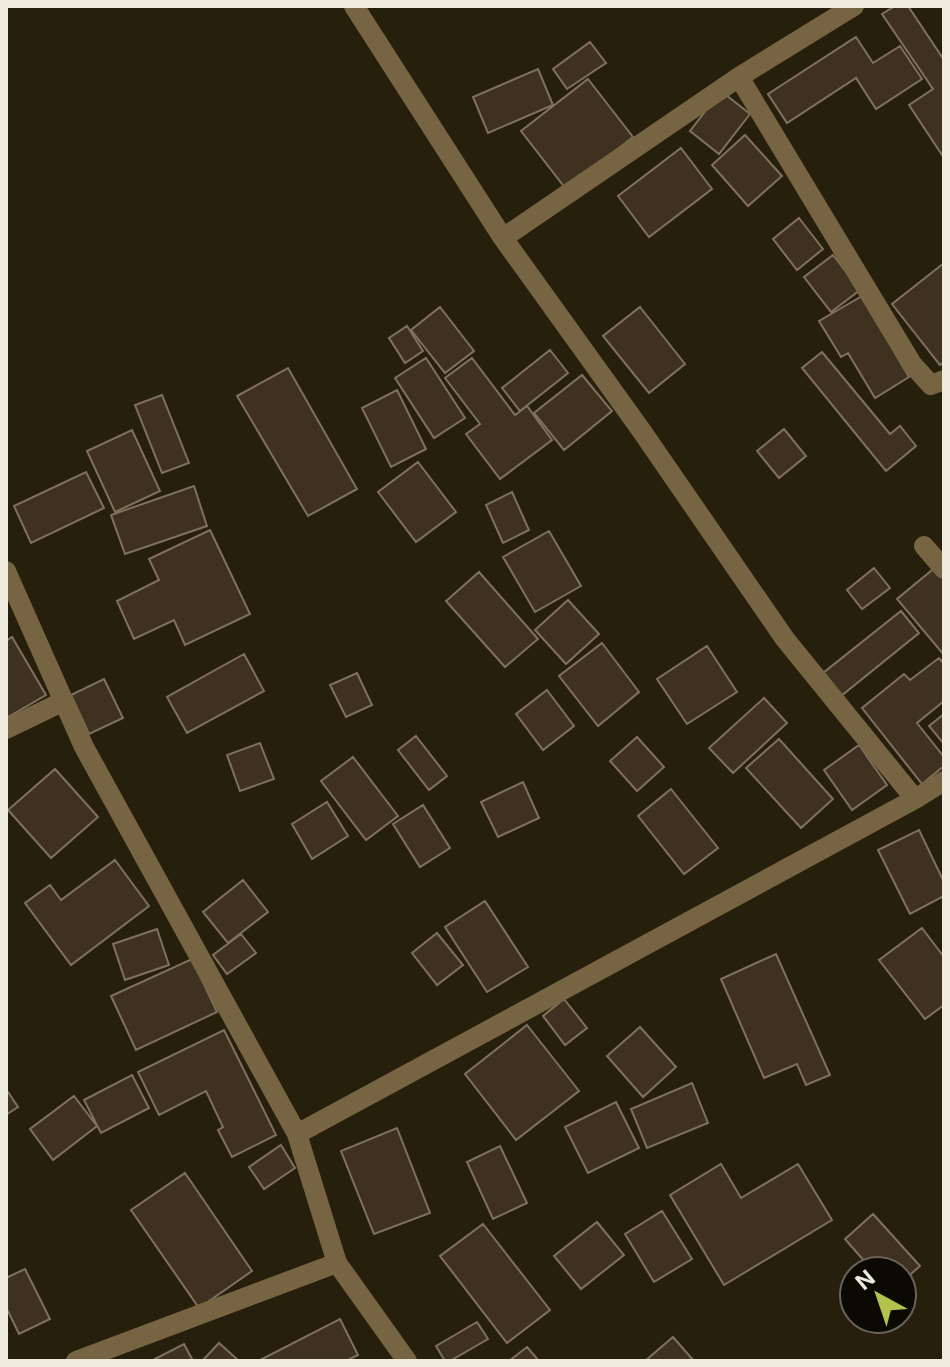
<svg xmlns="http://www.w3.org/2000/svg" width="950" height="1367" font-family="Inter,sans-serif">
  <rect width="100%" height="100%" fill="#251f0c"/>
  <path fill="#3e3120" stroke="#80715f" stroke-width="2" d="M895 6H908L944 60V158L909 105 933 89 882 14Z
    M856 37 873 63 900 46 922 79 876 109 856 78 787 123 768 94Z
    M590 42 606 63 567 89 553 69Z
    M538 69 553 105 488 133 473 97Z
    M588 79 633 137 566 189 521 131Z
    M721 91 750 114 719 154 690 131Z
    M745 135 782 176 748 206 712 165Z
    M681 148 712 189 649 237 618 196Z
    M799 218 823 249 797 270 773 239Z
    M833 255 860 290 831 312 804 277Z
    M944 263V362L940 365 892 304Z
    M862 296 909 377 875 398 848 353 841 357 819 321Z
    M440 307 474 351 445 373 411 330Z
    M640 307 685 364 649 393 603 336Z
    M407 326 423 351 405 363 389 338Z
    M550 350 568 373 520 411 502 388Z
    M822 352 890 434 900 426 916 446 886 471 802 368Z
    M426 358 465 418 434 438 395 378Z
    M472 358 515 415 527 406 552 440 500 479 466 434 480 424 445 378Z
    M288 368 357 489 308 516 237 396Z
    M582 375 612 411 564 450 534 413Z
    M397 390 426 449 391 467 362 408Z
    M162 395 189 463 162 473 135 405Z
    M784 429 806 456 779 478 757 451Z
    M132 430 160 491 115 512 87 451Z
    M418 462 456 512 416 542 378 492Z
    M86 472 104 508 31 543 14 506Z
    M194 486 207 526 125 554 111 515Z
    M512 492 529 530 503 543 486 505Z
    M210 530 250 614 185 645 174 620 134 639 117 601 159 580 149 559Z
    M549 531 581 586 535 612 503 557Z
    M937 566 944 575V655L897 599Z
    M874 568 890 588 862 609 847 590Z
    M479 572 538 639 505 667 446 601Z
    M568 600 599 634 566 664 535 630Z
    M901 611 919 633 841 696 823 673Z
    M12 637 46 695 8 717 6 713V641Z
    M602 643 639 692 598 726 559 676Z
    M707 646 737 692 687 724 657 679Z
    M244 654 264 691 187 733 167 697Z
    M939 658 944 664V701L917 723 944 757V766L922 784 862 708 904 674 910 680Z
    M357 673 372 705 346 717 330 685Z
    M104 679 123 718 89 734 71 695Z
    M547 690 574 726 543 750 516 714Z
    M764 698 787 723 733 773 709 748Z
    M944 714V744L929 726Z
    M416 736 447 776 429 790 398 750Z
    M637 737 664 767 637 791 610 761Z
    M779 739 833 799 801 828 746 768Z
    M260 743 274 779 240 791 227 755Z
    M859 745 887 785 852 810 824 770Z
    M353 757 398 816 366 840 321 781Z
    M55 769 98 817 51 858 8 810Z
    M523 782 539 818 498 837 481 802Z
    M671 789 718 848 684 874 638 816Z
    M327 802 348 836 312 859 292 824Z
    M423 805 450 848 420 867 393 824Z
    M919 830 944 882V896L910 914 878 850Z
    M115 860 149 906 71 965 25 903 50 885 61 900Z
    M243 880 268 912 228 943 203 912Z
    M485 901 528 967 487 992 445 927Z
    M922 928 944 957V1005L925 1019 879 960Z
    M157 929 169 965 125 980 113 944Z
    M437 933 463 965 437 985 412 953Z
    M241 934 256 953 227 974 213 955Z
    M776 954 830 1075 806 1085 797 1064 764 1078 721 979Z
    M192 959 217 1012 136 1050 111 996Z
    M564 999 587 1028 565 1045 543 1016Z
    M527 1025 579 1091 516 1140 465 1074Z
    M640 1027 676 1067 643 1097 607 1056Z
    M224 1030 276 1135 232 1157 218 1130 223 1127 206 1091 159 1115 138 1072Z
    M132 1075 149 1108 101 1133 84 1100Z
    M692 1083 708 1123 647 1148 631 1109Z
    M6 1089 18 1107 6 1115Z
    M74 1096 97 1126 53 1160 30 1129Z
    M616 1102 639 1148 588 1173 565 1127Z
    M397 1128 430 1213 374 1234 341 1151Z
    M281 1145 295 1168 264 1189 249 1167Z
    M500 1146 527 1203 493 1219 467 1162Z
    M721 1164 741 1198 798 1164 832 1220 724 1285 670 1195Z
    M185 1173 252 1271 199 1308 131 1210Z
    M662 1211 692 1259 654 1282 625 1234Z
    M873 1214 920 1266 902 1282V1271H873L845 1239Z
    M597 1222 624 1255 581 1289 554 1256Z
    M483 1224 550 1310 507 1343 440 1256Z
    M25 1269 50 1319 19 1334 6 1307V1278Z
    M340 1319 358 1355 346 1361H261L260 1360Z
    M477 1322 488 1339 450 1361H445L436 1346Z
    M673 1337 694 1361H645Z
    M219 1343 239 1361H206L204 1359Z
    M184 1344 193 1361H151Z
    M527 1347 539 1361H509Z"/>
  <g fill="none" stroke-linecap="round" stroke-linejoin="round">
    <path stroke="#776442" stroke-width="20" d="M354 6 503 238 641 430 785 639 915 799
      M739 77 912 364 931 385 944 380
      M503 238 739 77 854 6
      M924 546 944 569
      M6 571 84 747 297 1134
      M6 729 64 701
      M337 1263 297 1134 915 799 944 781"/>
    <path stroke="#776442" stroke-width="20" d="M76 1361 337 1263 407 1361"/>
  </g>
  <rect width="950" height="1367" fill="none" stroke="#efebdf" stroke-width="16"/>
  <g transform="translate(878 1295) rotate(320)"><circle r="38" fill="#0c0903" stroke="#67635b" stroke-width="2"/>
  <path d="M0-6L14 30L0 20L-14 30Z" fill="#b3c24b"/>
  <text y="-12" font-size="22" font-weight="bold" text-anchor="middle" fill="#efebdf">N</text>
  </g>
</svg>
